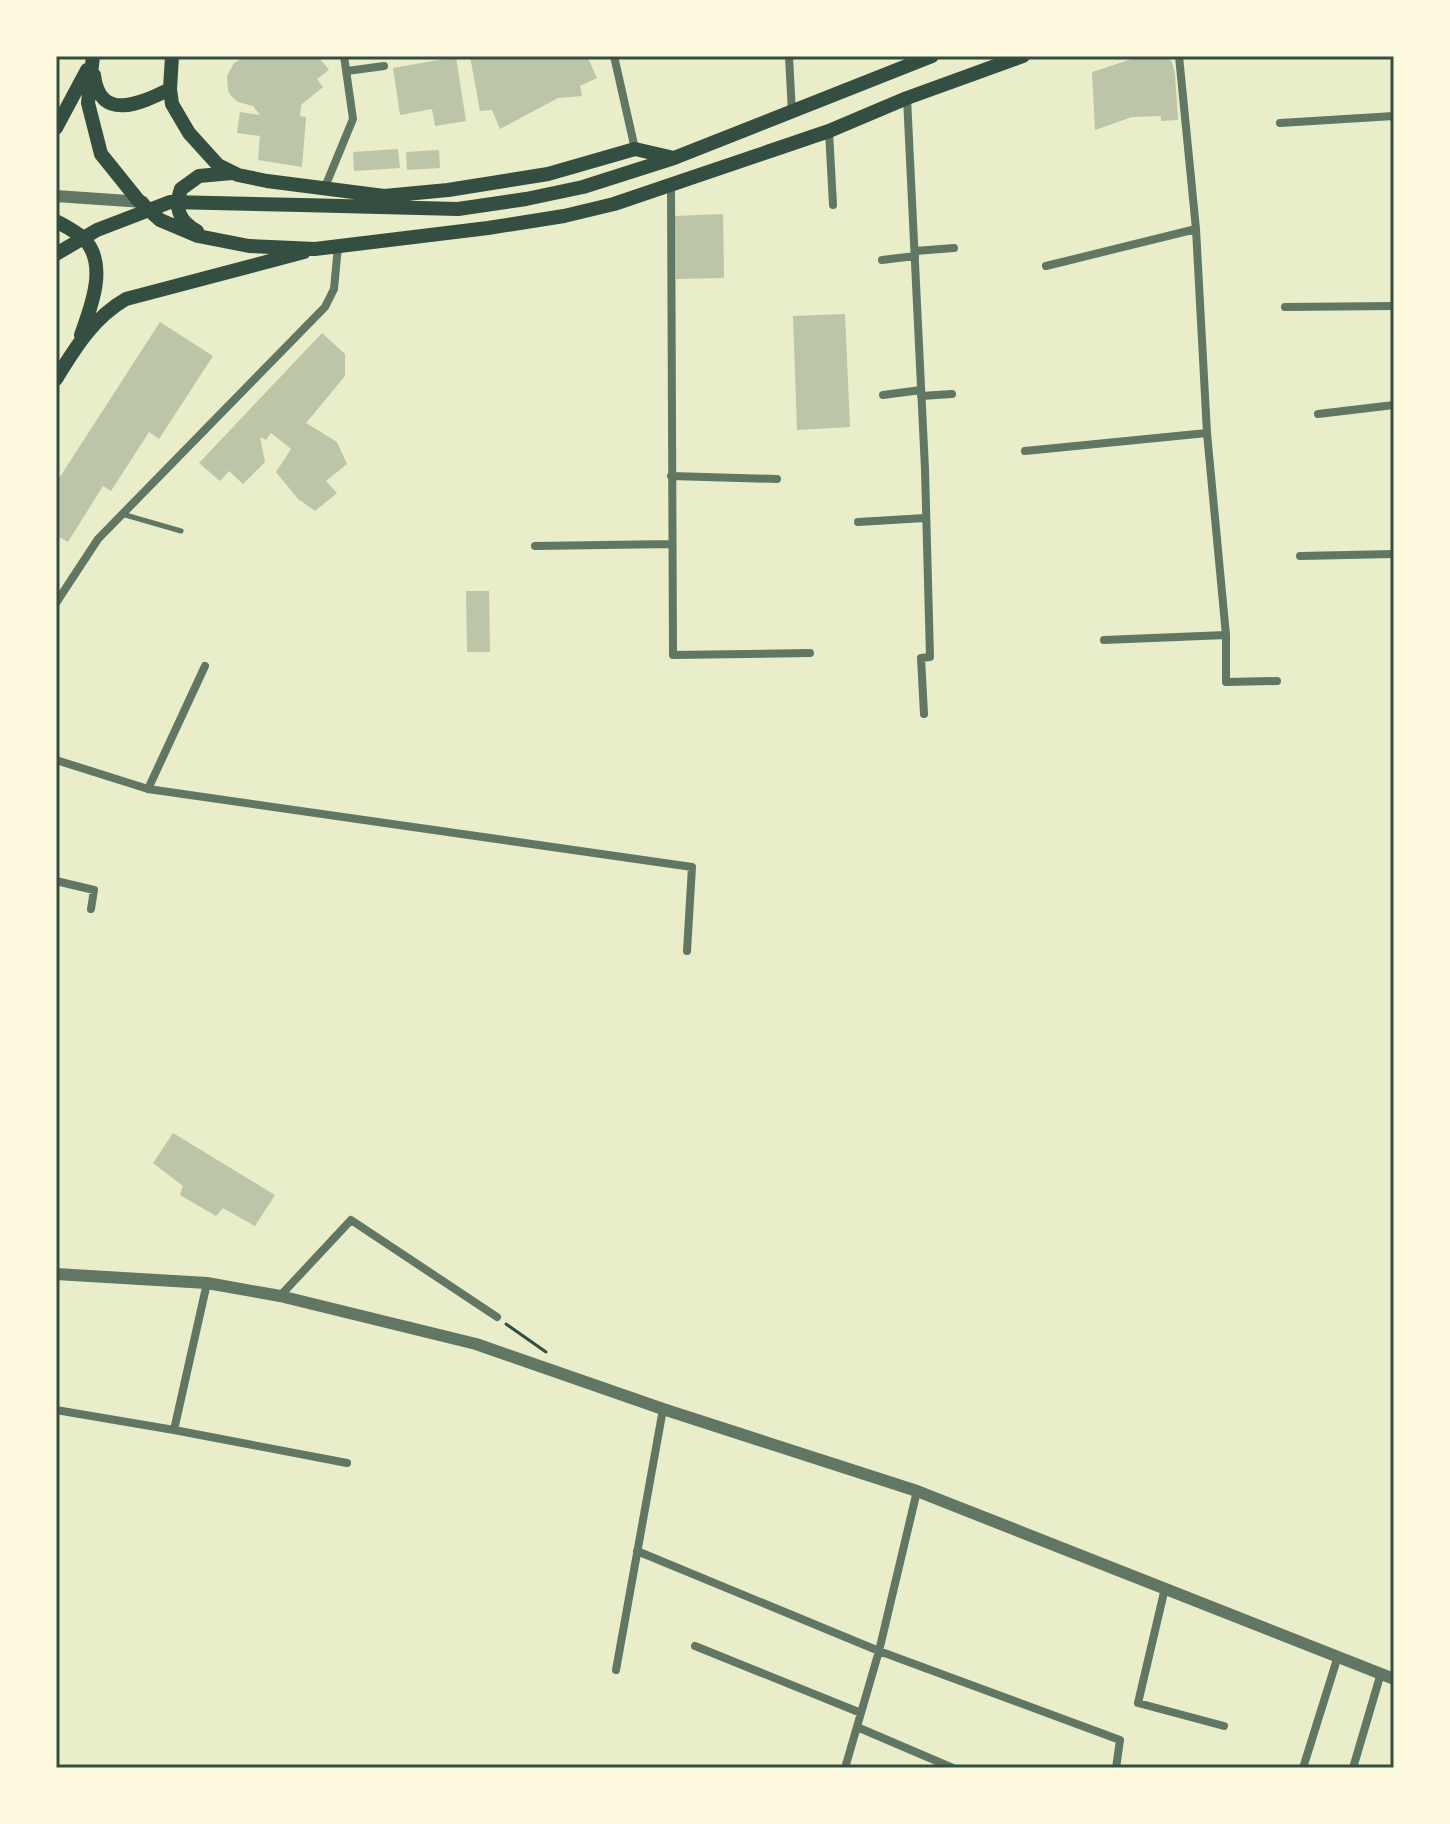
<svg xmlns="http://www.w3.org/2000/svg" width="1450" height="1824" font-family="Barlow,sans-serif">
  <rect width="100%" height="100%" fill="#e9edc9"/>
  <path fill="#bcc5a7" d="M255 56H324L320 59 329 70 317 79 323 87 301 105 300 116 306 117 302 167 258 160 260 136 237 133 240 112 260 115 253 106 238 102 232 97 228 91 227 76 234 63 241 59Z
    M470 56H587L597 78 580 86 582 96 558 98 500 129 492 110 480 111Z
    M1141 56H1165L1172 62 1175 74 1178 120 1161 121V116L1132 117 1095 130 1092 72Z
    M456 57 466 121 435 126 432 109 400 115 393 68Z
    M398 149 400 168 354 171 353 152Z
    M439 150 440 168 407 170 406 152Z
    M723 214 724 278 676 279 675 216Z
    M845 314 850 427 797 430 793 316Z
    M160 322 213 356 159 439 149 432 111 491 103 486 68 542 56 535V483Z
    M322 333 345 354V376L306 423 337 442 347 464 326 481 337 493 315 511 298 499 276 472 291 449 271 433 266 440 260 437 265 462 243 484 229 471 220 481 199 463Z
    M466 591H489L490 652H467Z
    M173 1133 275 1195 255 1226 223 1208 216 1216 180 1195 183 1186 153 1163Z"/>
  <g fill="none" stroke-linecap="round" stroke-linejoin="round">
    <path stroke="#344e41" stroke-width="3" d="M506 1324 546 1352"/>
    <path stroke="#617663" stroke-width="5" d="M122 514 181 531"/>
    <path stroke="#617663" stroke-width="8" d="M614 56 635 149
      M789 56 792 113
      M1179 56 1196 229 1207 433 1226 635V682L1277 681
      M347 71 384 66
      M907 98 925 469 930 657 921 658 924 714
      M1280 123 1394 116
      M829 131 833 205
      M671 186 673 655 810 653
      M325 187 353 119 344 56
      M915 251 954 248
      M882 260 915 256
      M1046 266 1196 229
      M1285 307 1394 306
      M883 395 921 390
      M921 396 952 394
      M1318 414 1394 405
      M1025 451 1207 433
      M671 476 777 479
      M858 522 925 518
      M535 546 671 544
      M1300 556 1394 554
      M56 603 98 539 325 307 334 289 338 246
      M1104 640 1226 635
      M56 760 148 789 692 867 687 951
      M148 789 205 666
      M56 881 94 890 91 909
      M207 1283 174 1430 347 1463
      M280 1296 351 1220 497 1317
      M56 1410 174 1430
      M637 1551 879 1651 1120 1740 1116 1768
      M1165 1588 1138 1703 1224 1726
      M695 1646 861 1713
      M616 1670 663 1409
      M857 1727 953 1768
      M845 1768 879 1651 917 1491
      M1303 1768 1338 1656
      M1353 1768 1381 1673"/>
    <path stroke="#617663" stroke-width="12" d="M56 196 143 202
      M56 1274 207 1283 280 1296 476 1344 663 1409 917 1491 1394 1679"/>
    <path stroke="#344e41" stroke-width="14" d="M93 56 88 103 101 154 138 200 160 220 198 236 249 246 315 249 488 228 564 216 614 204 829 131 907 98 1023 56
      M172 56 170 89 172 104 189 133 218 165 238 175 267 181 384 196 448 190 548 174 635 149 674 158
      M94 75C100 124 143 102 170 89
      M56 128 87 70
      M301 205 458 209 526 199 583 187 674 158 932 56
      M56 221C65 226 75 231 83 238 109 263 91 307 81 335
      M197 231C179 221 174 208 181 189L199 176 232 173
      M56 379C75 348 94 317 126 299L304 252"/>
    <path stroke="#344e41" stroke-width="14" d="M56 254 97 230 170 202 301 205"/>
  </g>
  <rect width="1450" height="1824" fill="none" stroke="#fefae0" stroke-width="116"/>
  <rect x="58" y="58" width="1334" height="1708" fill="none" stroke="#344e41" stroke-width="3"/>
</svg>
